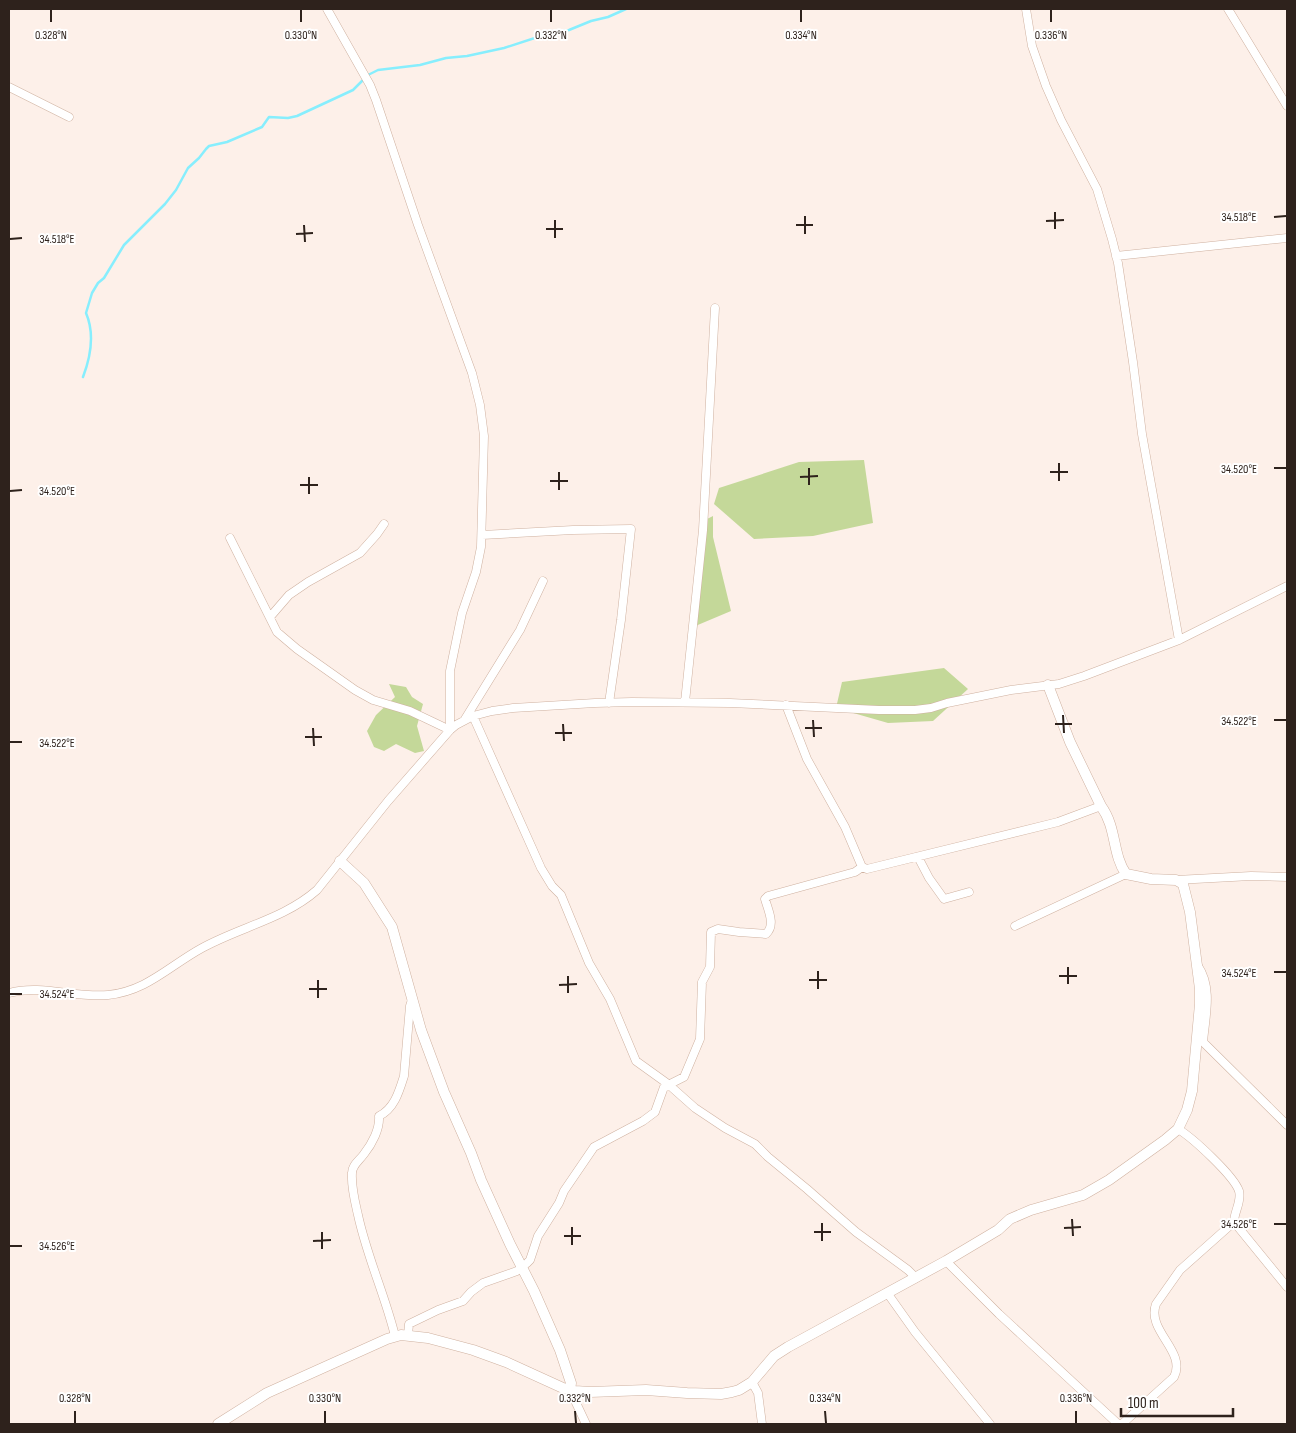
<svg xmlns="http://www.w3.org/2000/svg" width="1296" height="1433" font-family="'Sofia Sans Condensed',sans-serif">
  <rect width="100%" height="100%" fill="#fdf0e9"/>
  <path fill="#c4d899" d="M864 460 873 523 813 536 754 539 714 504 719 488 799 462Z
    M713 516V537L731 611 693 627 703 521Z
    M944 668 968 689 933 721 888 723 836 708 842 682Z
    M389 684 406 687 412 697 423 704 417 726 424 751 415 753 396 744 384 751 374 747 367 731 376 715 395 697Z"/>
  <g fill="none" stroke-linecap="round" stroke-linejoin="round">
    <path stroke="#87eefd" stroke-width="2.5" d="M368 75 378 70 420 65 446 58 467 56 504 48 547 34 569 30 591 21 608 17 626 9
      M83 377C91 356 95 334 86 313L92 293 98 283 104 278 124 245 165 204 176 190 188 168 199 158 206 149 209 146 227 142 262 127 269 117 288 118 297 116 353 90 363 80"/>
    <g stroke="#cfb1a0" stroke-width="9">
      <path id="minor" d="M1026 9 1032 46 1046 86 1061 120 1097 189 1112 239 1118 263 1133 362 1142 434 1179 640
        M1228 9 1287 106
        M9 87 69 117
        M1116 256 1287 238
        M482 535 573 530 631 529 621 620 609 703
        M230 538 277 632 297 649 355 690 373 700 410 711 450 730V671L462 613 476 572 481 547 484 436 480 405 472 373 418 225 376 100 370 85 327 9
        M270 617 289 595 308 582 360 553 377 534 384 524
        M685 702 703 530 715 308
        M786 705 807 759 845 827 862 867 867 869 1058 822 1101 806
        M473 716 541 868 552 886 561 895 589 963 610 999 636 1061 668 1084 695 1108 725 1128 755 1144 768 1157 807 1189 856 1232 908 1270 916 1278
        M465 719 520 630 543 581
        M918 857 929 878 944 899 969 892
        M1176 880 1251 876 1287 877
        M1015 926 1126 874
        M1198 966C1213 988 1205 1017 1203 1042L1287 1125
        M9 993C41 984 75 998 108 995 147 991 169 966 202 948 240 927 284 919 317 890L388 801 450 730 456 725 473 716 492 711 513 708 595 703 632 702 730 703 879 710H915L931 708 947 703 1011 690 1059 684 1084 676 1179 640 1287 586
        M1178 1129C1193 1138 1234 1176 1239 1191 1242 1201 1234 1212 1234 1222L1287 1287
        M946 1261 999 1314 1118 1424
        M888 1294 915 1332 990 1424
        M408 1335 409 1324 438 1310 463 1301 471 1292 483 1283 517 1271 527 1263 530 1260 538 1236 559 1203 564 1191 594 1147 643 1121 655 1112 664 1087 684 1077 700 1039 702 982 710 967 711 932 718 929 739 932 766 934C776 925 768 910 765 899L768 896 855 872 862 867
        M395 1336C385 1295 367 1257 358 1215 355 1202 351 1187 352 1173 352 1165 359 1161 364 1154 372 1144 380 1129 379 1116 394 1109 399 1092 404 1076L410 1006 412 1000
        M752 1382 758 1393 762 1424
        M570 1390 586 1424
        M1122 1424 1174 1377C1187 1351 1146 1331 1156 1304L1180 1270 1234 1222"/>
    </g>
    <g stroke="#cfb1a0" stroke-width="11">
      <path id="tertiary" d="M340 861 364 883 392 927 421 1030 444 1092 471 1153 481 1180 510 1244 534 1291 560 1350 571 1383 570 1390
        M218 1424 267 1393 387 1339 401 1335 428 1338 473 1350 506 1362 563 1388 575 1391 590 1392 646 1390 687 1393 721 1394 732 1392 739 1390 752 1382 774 1356 788 1347 946 1261 998 1230 1010 1219 1031 1210 1083 1195 1109 1180 1165 1140 1178 1129 1187 1110 1192 1091 1200 1004V989L1190 912 1183 884 1176 880 1151 879 1126 874C1112 854 1117 828 1101 806L1070 742 1048 685"/>
    </g>
    <use href="#minor" stroke="#fff" stroke-width="8"/>
    <use href="#tertiary" stroke="#fff" stroke-width="10"/>
  </g>
  <path fill="none" stroke="#2e221c" stroke-width="2" d="M51 10V22M301 10V22M551 10V22M801 10V22M1051 10V22M1055 212V229M805 216V234M1274 217 1286 216M555 220V238M1046 221 1064 220M304 225 305 242M796 225H813M546 229H563M296 234 313 233M10 239 22 238M1059 463V481M809 468V485M1274 468H1286M559 472V490M1050 472H1068M309 477V494M800 477 818 476M550 481H568M300 485H318M10 491 22 490M1063 715 1064 733M813 720 814 737M1274 720H1286M563 724 564 741M1055 724H1072M313 728 314 746M805 728H822M555 733H572M305 737H322M10 742H22M1068 967V984M818 971V989M1274 972H1286M568 976V993M1059 976H1077M318 980V998M809 980H827M559 985 577 984M309 989H327M10 994H22M1072 1219 1073 1236M822 1223V1241M1274 1224H1286M572 1227V1245M1064 1228 1081 1227M322 1232V1249M814 1232H831M564 1236H581M313 1241 331 1240M10 1246H22M75 1411V1423M325 1411V1423M575 1411 576 1423M825 1411 826 1423M1076 1411V1423"/>
  <g font-size="12" text-anchor="middle" fill="#2e221c" stroke="#fff" stroke-width="4" stroke-linejoin="round" paint-order="stroke">
    <text x="51" y="39">0.328°N</text>
    <text x="301" y="39">0.330°N</text>
    <text x="551" y="39">0.332°N</text>
    <text x="801" y="39">0.334°N</text>
    <text x="1051" y="39">0.336°N</text>
    <text x="1239" y="221">34.518°E</text>
    <text x="57" y="243">34.518°E</text>
    <text x="1239" y="473">34.520°E</text>
    <text x="57" y="495">34.520°E</text>
    <text x="1239" y="725">34.522°E</text>
    <text x="57" y="747">34.522°E</text>
    <text x="1239" y="977">34.524°E</text>
    <text x="57" y="998">34.524°E</text>
    <text x="1239" y="1228">34.526°E</text>
    <text x="57" y="1250">34.526°E</text>
    <text x="75" y="1402">0.328°N</text>
    <text x="325" y="1402">0.330°N</text>
    <text x="575" y="1402">0.332°N</text>
    <text x="825" y="1402">0.334°N</text>
    <text x="1076" y="1402">0.336°N</text>
  </g>
  <rect width="1296" height="1433" fill="none" stroke="#2e221c" stroke-width="20"/>
  <path d="M1121 1408v8h112v-8" fill="none" stroke="#2e221c" stroke-width="2.5"/>
  <text x="1128" y="1408" font-size="15" fill="#2e221c" stroke="#ffffff" stroke-width="4" paint-order="stroke">100 m</text>
</svg>
